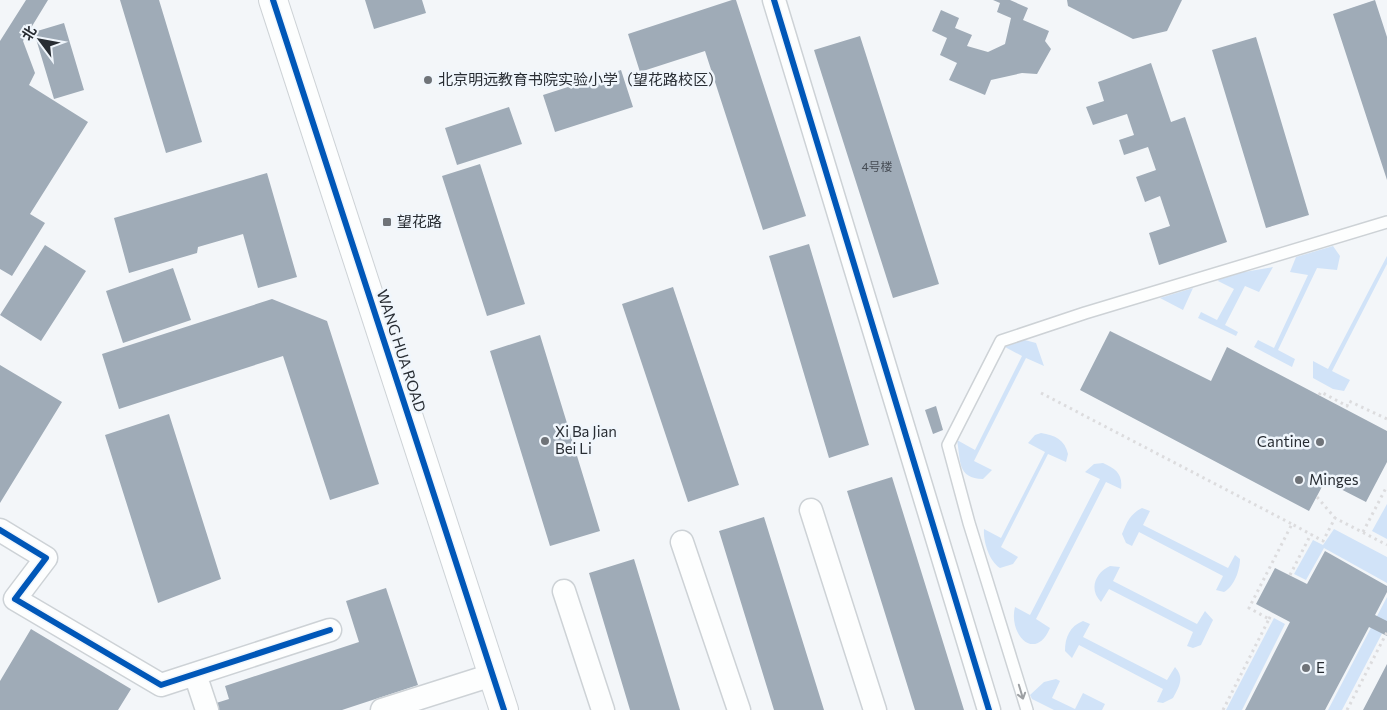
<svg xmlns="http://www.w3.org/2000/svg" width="1387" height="710" font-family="Commissioner,'Noto Sans SC',sans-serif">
  <rect width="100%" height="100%" fill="#f3f6f9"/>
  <path fill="#d1e3f8" d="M1333 246 1340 256 1337 270 1317 268 1278 350 1295 359 1292 367 1254 347 1258 340 1274 348 1308 275 1290 272 1296 257Z
    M1387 256V264L1332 371 1350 380 1344 391 1333 389 1313 378V361L1328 369Z
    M1273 267 1259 292 1245 286 1225 325 1238 332 1236 336 1198 318 1201 312 1217 320 1234 289 1218 281 1221 276Z
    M1193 288 1183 310 1160 298Z
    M1021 339 1036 343 1044 366 1026 358 974 461 992 470 983 479C957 478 961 462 957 440L975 450 1022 356 1005 347 1011 340Z
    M1041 433C1055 435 1065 440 1068 454L1066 462 1048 454 1001 547 1018 557 1013 564 1000 568C989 561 983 541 984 529L1001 538 1045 452 1028 443 1035 435Z
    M1103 463C1116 469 1123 474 1121 489L1106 482 1036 619 1050 628C1035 663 1008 634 1015 607L1030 615 1100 479 1085 472 1094 464Z
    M1387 504V539L1372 531Z
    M1142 508 1150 511 1143 525 1228 568 1235 555 1240 559C1240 570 1234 587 1224 592L1216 590 1223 576 1139 532 1132 546 1126 543 1122 534C1127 522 1130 514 1142 508Z
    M1334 529 1387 557V583L1324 548 1306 580 1294 574 1313 540 1323 545Z
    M1110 566 1120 567 1113 581 1197 624 1205 611 1213 620 1201 645 1193 648 1187 646 1193 632 1109 589 1101 602C1088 589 1096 572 1110 566Z
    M1387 597V624L1342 710H1328Z
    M1274 618 1285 624 1242 710H1226Z
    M1083 621 1090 624 1083 637 1167 680 1175 667C1185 678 1179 687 1173 698L1163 703 1157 702 1163 689 1079 645 1072 658 1065 651C1065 637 1070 626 1083 621Z
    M1056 679 1060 681 1052 698 1075 709 1083 693 1105 704 1102 710H1054L1032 699 1030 695 1044 682Z"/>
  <path fill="#9fabb7" d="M26 0H48L23 41 35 73 29 85 88 122 30 214 45 223 12 276 0 269V41Z
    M120 0H159L202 142 166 153Z
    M365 0H422L426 13 374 29Z
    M732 0H736L806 216 763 230 705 51 640 72 628 34Z
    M993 0H1010L1028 8 1023 20 1049 31 1045 41 1051 49 1037 74 1022 73 991 80 985 95 949 80 957 63 940 55 947 38 932 31 941 10 959 18 955 28 972 35 967 46 988 52 1005 44 1011 18 997 12 1000 3Z
    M1067 0H1182L1167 31 1133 39 1068 6Z
    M1375 0 1387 37V180L1333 14Z
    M64 23 84 90 54 99 34 32Z
    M860 36 939 284 893 298 814 50Z
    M1256 37 1309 215 1266 228 1212 50Z
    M1151 63 1171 122 1185 117 1227 242 1159 265 1149 233 1170 226 1160 196 1145 202 1136 177 1156 170 1148 147 1124 155 1119 140 1134 135 1127 114 1093 125 1086 107 1104 101 1098 82Z
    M621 70 633 107 555 132 543 95Z
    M509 107 522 144 457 165 445 128Z
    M480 164 525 304 487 316 442 176Z
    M267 173 297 277 258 288 243 234 198 247 197 253 129 273 114 218Z
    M809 244 869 445 829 458 769 256Z
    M45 245 86 271 41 341 0 315Z
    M173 268 191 320 123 343 106 291Z
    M673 287 739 485 688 502 622 304Z
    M272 299 327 321 379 484 330 500 283 356 119 409 102 354Z
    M1110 331 1211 381 1227 347 1387 431V462L1366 502 1325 481 1309 511 1080 390Z
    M540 335 600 531 550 546 490 351Z
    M0 365 62 402 0 503Z
    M936 406 943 430 933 434 925 410Z
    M169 414 221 579 158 603 105 435Z
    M892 477 964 710H915L847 491Z
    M764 517 824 710H774L719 531Z
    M1325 551 1387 586V592L1375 615 1387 621V636L1369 627 1325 710H1245L1290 622 1256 604 1275 568 1307 584Z
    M634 559 680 710H630L589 573Z
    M386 588 418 685 342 710H215L213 704 229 699 225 686 359 642 346 601Z
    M31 629 131 689 118 710H0V681Z
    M1387 664V710H1363Z"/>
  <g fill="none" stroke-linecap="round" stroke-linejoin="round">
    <g stroke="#cdd2d6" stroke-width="14">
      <path id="service" d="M1027 710 969 523 948 445 1001 341 1085 313 1387 222"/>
    </g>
    <g stroke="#cdd2d6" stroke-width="25">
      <path id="minor" d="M774 0 989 710
        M811 510 875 710
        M0 530 46 558 15 599 161 685 330 630
        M682 542 739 710
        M564 591 603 710
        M195 674 207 710
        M382 710 492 675"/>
    </g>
    <g stroke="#cdd2d6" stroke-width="30">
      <path id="tertiary" d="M273 0 504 710"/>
    </g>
    <path stroke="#dcdcde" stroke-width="3" stroke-dasharray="2.5 4" stroke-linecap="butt" d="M1041 393 1292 524
      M1319 395 1321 392 1347 406 1349 401 1387 419
      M1317 497 1335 518
      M1363 532 1387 486
      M1290 575 1311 534
      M1269 619 1272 613
      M1223 710 1269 619 1249 608 1292 524 1323 541 1335 518 1387 545
      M1347 710 1387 632"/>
    <use href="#service" stroke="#fdfefe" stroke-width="11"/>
    <use href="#minor" stroke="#fdfefe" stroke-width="22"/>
    <use href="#tertiary" stroke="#fdfefe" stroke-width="28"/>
    <g stroke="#f0f6fc" stroke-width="9">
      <path id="cycleway" d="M273 0 504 710
        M774 0 989 710
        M0 530 46 558 15 599 161 685 330 630"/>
    </g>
    <use href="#cycleway" stroke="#0057b8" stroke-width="6"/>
  </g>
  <defs><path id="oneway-shaft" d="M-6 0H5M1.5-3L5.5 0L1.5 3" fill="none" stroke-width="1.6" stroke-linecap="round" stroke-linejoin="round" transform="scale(1.25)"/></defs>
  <use stroke="#9da0a3" href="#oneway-shaft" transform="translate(1021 692) rotate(73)"/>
  <g fill="#6f7378" stroke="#f0f6fc" stroke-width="2">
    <circle cx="428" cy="80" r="5"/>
    <rect x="382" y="217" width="10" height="10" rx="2.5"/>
    <circle cx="545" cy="441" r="5"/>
    <circle cx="1320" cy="442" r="5"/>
    <circle cx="1299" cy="480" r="5"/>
    <circle cx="1306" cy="668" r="5"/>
  </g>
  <g text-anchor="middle" stroke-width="5" stroke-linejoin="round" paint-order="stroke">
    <g font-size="12" fill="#464c54">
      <text x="877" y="171">4号楼</text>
    </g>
    <g font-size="15" fill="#282d33" stroke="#f0f6fc" text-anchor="start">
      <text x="438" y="85">北京明远教育书院实验小学（望花路校区）</text>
      <text x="397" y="227">望花路</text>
      <text x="555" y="437">Xi Ba Jian<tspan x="555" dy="17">Bei Li</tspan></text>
      <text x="1310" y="447" text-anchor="end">Cantine</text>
      <text x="1309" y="485">Minges</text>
      <text x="1316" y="673">E</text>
    </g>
    <g font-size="15" fill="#282d33" stroke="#f0f6fc">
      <text transform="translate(401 351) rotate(72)" y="5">WANG HUA ROAD</text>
    </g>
  </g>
  <g transform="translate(40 40) rotate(302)" stroke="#f0f6fc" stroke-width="4" paint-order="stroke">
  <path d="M0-4L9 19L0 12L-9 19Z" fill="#282d33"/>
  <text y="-8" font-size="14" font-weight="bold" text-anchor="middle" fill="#282d33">北</text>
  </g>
</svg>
